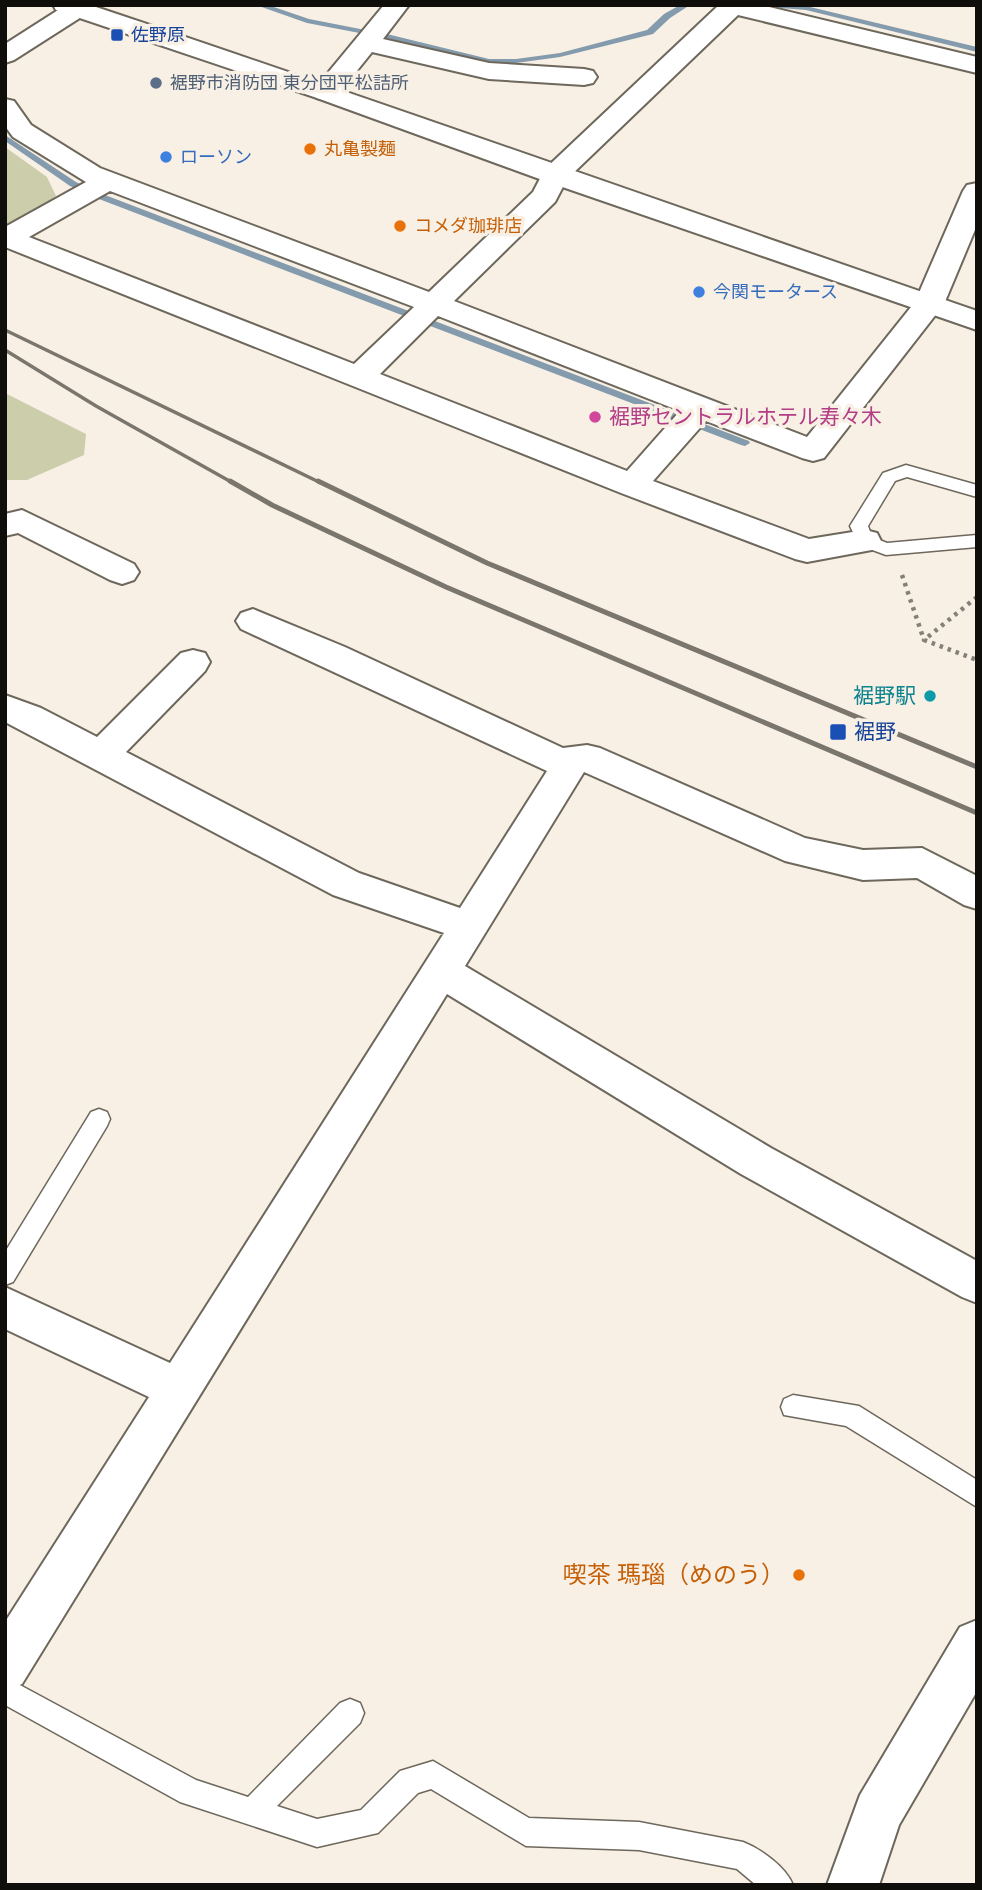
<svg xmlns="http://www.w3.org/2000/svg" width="982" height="1890" font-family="Montserrat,'Noto Sans JP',sans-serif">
  <rect width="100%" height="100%" fill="#f8f0e4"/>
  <path fill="#ccceab" d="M5 147 47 177 56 196 23 221 5 230Z
    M5 393 86 434 84 455 27 480H5Z"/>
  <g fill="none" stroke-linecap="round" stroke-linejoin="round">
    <path fill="#849bad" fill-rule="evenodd" d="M256 5H268L309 19 391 35 489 59H516L560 53 647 30 664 14 680 5H690L670 18 653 34 560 57 516 63H489L391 39 307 23Z
      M764 5 806 6 977 47V52L806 10 768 7Z
      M5 135 76 182 105 195 749 441 750 443 745 446 741 445 99 199 70 186 5 141Z"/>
    <g stroke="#6d675c" stroke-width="3">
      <path id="service" d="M906 465 977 485V497L907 477 895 481 868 526 872 537 887 543 977 535V547L886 555 859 545 850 526 883 473Z
        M99 1109 107 1112 110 1119 107 1126 13 1282 5 1285V1252L91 1112Z
        M793 1395 859 1406 977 1480V1507L846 1426 784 1415 781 1407 784 1399Z
        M5 1677 196 1780 248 1797 340 1703 350 1699 360 1703 364 1713 360 1723 277 1806 317 1819 361 1810 400 1771 433 1761 529 1818 639 1822 743 1842C761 1849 786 1867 793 1885H756L737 1869 639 1850 526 1846 431 1789 418 1793 378 1833 317 1847 180 1802 5 1705Z"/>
    </g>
    <g stroke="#6d675c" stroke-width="4">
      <path id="minor" d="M66 5H87L89 9 86 14 14 60 5 63V44Z
        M384 5H409L383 39 489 63 584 69 593 71 597 77 593 83 584 85 489 79 372 52 335 98 326 100 317 98 313 92 317 86Z
        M719 5H761L977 57V73L738 15 567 179 555 202 454 301 807 437 915 302 963 191 967 185 977 183V225L944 304 824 458 813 461 802 458 706 421 653 481 809 539 865 530 877 533 881 541 877 549 807 562 795 559 621 493 5 247V227L86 182 13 137 5 126V99L14 101 31 125 100 168 429 292 533 192 545 169ZM110 191 414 307 354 364 29 237ZM438 316 680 411 627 471 380 374Z
        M22 510 134 564 139 572 134 580 122 584 110 580 18 533 5 536V514Z
        M253 609 345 647 563 748 587 745 600 748 805 838 863 850 922 848 977 876V909L964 905 917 878 863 880 785 861 584 772 465 966 771 1148 977 1261V1303L962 1297 741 1174 447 994 22 1684 5 1691V1622L149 1397 5 1329V1287L170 1363 444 933 333 895 5 722V695L41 708 97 737 181 653 193 650 205 653 210 662 205 671 126 752 359 873 460 908 547 771 241 629 236 621 241 613Z
        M977 1620V1691L899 1825 879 1885H827L860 1795 960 1627Z"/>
    </g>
    <g stroke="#6d675c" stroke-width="4">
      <path id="tertiary" d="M53 5H90C387 104 681 209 977 311V330L545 181 317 98 56 10Z"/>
    </g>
    <path stroke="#847f77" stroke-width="4.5" stroke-dasharray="3.5 5" stroke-linecap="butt" d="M902 575 924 640
      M977 597 924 640 977 660"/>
    <use href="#service" fill="#fff" fill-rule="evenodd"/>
    <use href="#minor" fill="#fff" fill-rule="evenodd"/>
    <use href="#tertiary" fill="#fff" fill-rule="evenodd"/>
    <path stroke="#7a766e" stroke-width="3.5" d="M5 330 321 483
      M5 350 96 406 233 483"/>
    <path stroke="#7a766e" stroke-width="5" d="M230 481 272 505 446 587 977 813
      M318 481 487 563 977 767"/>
  </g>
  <g fill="#1a4fb4" stroke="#f8f0e4" stroke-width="2.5">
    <rect x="110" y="28" width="14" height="14" rx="3.5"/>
    <rect x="829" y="723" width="18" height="18" rx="3.5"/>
  </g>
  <circle fill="#5c6f8a" stroke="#f8f0e4" stroke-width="2.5" cx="156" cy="83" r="7"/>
  <g fill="#e8710a" stroke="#f8f0e4" stroke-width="2.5">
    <circle cx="310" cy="149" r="7"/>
    <circle cx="400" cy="226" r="7"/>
    <circle cx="799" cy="1575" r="7"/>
  </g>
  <g fill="#3f7fe0" stroke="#f8f0e4" stroke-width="2.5">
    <circle cx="166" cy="157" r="7"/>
    <circle cx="699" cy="292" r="7"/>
  </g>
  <circle fill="#d1479c" stroke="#f8f0e4" stroke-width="2.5" cx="595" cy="417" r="7"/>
  <circle fill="#0f9aa8" stroke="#f8f0e4" stroke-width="2.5" cx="930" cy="696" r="7"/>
  <g text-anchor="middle" stroke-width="7" stroke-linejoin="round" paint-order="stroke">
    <g font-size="18" fill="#164399" stroke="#f8f0e4" text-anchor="start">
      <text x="131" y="41">佐野原</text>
    </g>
    <g font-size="18" fill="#4e5e75" stroke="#f8f0e4" text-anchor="start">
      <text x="170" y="89">裾野市消防団 東分団平松詰所</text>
    </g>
    <g font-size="18" fill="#c56008" stroke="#f8f0e4" text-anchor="start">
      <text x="324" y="155">丸亀製麺</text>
      <text x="414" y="232">コメダ珈琲店</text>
    </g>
    <g font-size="18" fill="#366cbe" stroke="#f8f0e4" text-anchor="start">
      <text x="180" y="163">ローソン</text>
      <text x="713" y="298">今関モータース</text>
    </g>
    <g font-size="21" fill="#b23c85" stroke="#f8f0e4" text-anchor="start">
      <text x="609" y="424">裾野セントラルホテル寿々木</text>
    </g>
    <g font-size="21" fill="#0d838f" stroke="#f8f0e4" text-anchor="end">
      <text x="916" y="703">裾野駅</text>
    </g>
    <g font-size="21" fill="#164399" stroke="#f8f0e4" text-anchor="start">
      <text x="854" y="739">裾野</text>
    </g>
    <g font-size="24" fill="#c56008" stroke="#f8f0e4" text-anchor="end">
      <text x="785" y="1583">喫茶 瑪瑙（めのう）</text>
    </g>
  </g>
  <rect width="982" height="1890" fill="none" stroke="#100e0a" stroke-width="14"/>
</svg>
